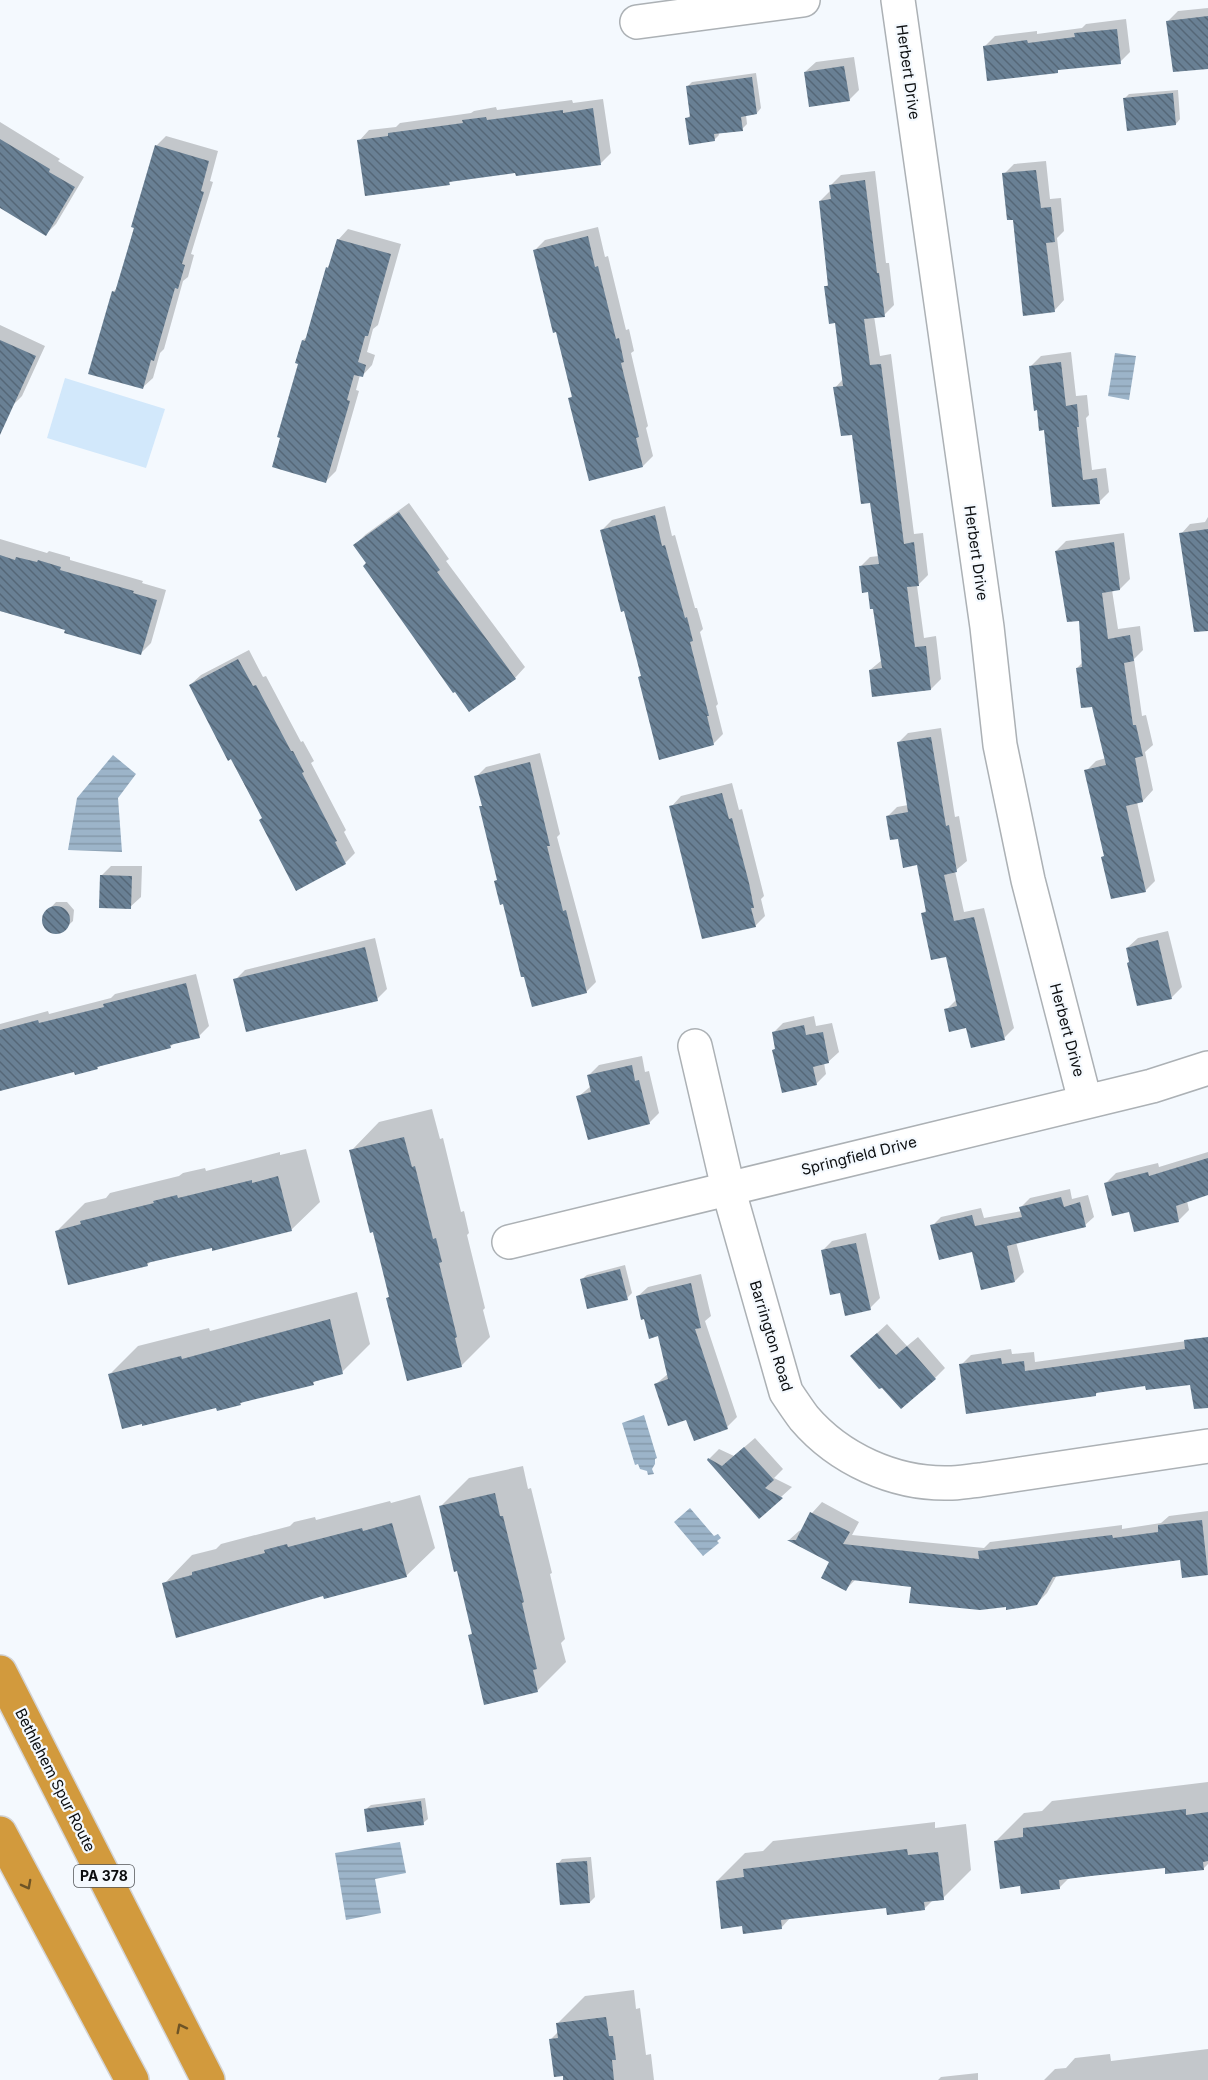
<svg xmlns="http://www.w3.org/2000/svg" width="1208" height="2080" font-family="Inter,sans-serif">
  <defs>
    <pattern id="water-rules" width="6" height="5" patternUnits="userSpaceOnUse" patternTransform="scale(1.5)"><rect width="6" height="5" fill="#9cb4c9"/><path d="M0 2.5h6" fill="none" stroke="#859aab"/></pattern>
    <pattern id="building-back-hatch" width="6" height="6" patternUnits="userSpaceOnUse" patternTransform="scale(1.5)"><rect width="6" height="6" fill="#698094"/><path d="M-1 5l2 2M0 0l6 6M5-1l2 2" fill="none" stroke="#556777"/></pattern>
  </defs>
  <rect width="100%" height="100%" fill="#f4f9fe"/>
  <path fill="#d2e8fb" d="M65 378 165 409 146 468 47 438Z"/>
  <path fill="url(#water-rules)" d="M1115 353 1136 356 1129 400 1108 396Z
    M113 755 136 774 118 798 122 852 68 850 77 798Z
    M644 1415 657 1458 655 1459V1464L652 1469 654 1474 648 1475 647 1471 640 1469 638 1464 635 1465 622 1423Z
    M690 1508 714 1536 718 1534 721 1538 717 1541 719 1543 703 1556 674 1522Z
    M400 1842 406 1873 375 1879 381 1913 346 1920 335 1853Z"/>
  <path fill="#0003" d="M1208 8V67L1168 21 1178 11Z
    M1126 19 1130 52 1120 62 1060 68 1057 71 985 46 995 36 1037 31V34L1082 28 1086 24Z
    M854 57 859 90 849 100 805 72 816 62Z
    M756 73 761 108 757 113 746 115 747 124 742 129 718 132 719 135 714 140 687 119 691 114 688 86 692 82Z
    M1178 90 1180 119 1176 124 1124 99 1129 94Z
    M603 99 611 153 601 163 452 180 449 183 359 141 369 130 396 127 400 123 471 113 474 111 496 107 497 110 572 100 573 103Z
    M0 122 60 159 58 161 84 177 56 224 46 234 0 207Z
    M166 136 218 151 210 181 213 182 191 254 194 255 188 277 183 281 164 349 160 353 153 378 142 388 113 292 118 287 156 146Z
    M1046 161 1050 199 1061 198 1064 231 1057 238 1064 300 1054 311 1004 174 1014 164Z
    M875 171 886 263H889L894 305 884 315 874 316 880 356 891 354 914 534 923 533 928 575 917 586 924 638 936 636 941 679 931 689 870 670 882 660 874 607 860 567 870 557 879 556 872 502 854 433 835 388 843 379 837 321 825 287 830 283 820 201 830 191 831 185 841 175Z
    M598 227 605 257 608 256 626 330 629 329 634 351 631 353 648 426 646 428 653 456 643 466 570 398 573 395 535 250 545 240Z
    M348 229 401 244 378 325 373 329 367 352 375 355 372 365 362 376 360 375 356 390 359 391 336 471 326 481 300 363 303 340 308 336 327 268 331 264 338 240Z
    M0 325 45 346 22 396 12 406 0 400Z
    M1071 352 1076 396 1087 395 1089 415 1086 418 1092 470 1106 468 1109 492 1099 502 1045 429 1031 366 1041 356Z
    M409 503 449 559 446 561 525 667 515 678 470 710 355 545 365 535Z
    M665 506 672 536 675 535 695 608H697L703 629 700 632 718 704 716 706 723 734 713 744 639 677 642 675 602 530 612 520Z
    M1208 517V593L1181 534 1190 524 1205 522Z
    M1124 533 1130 579 1120 589 1112 590 1118 629 1140 626 1143 650 1134 659 1142 716 1146 715 1153 745 1145 752 1153 790 1143 801 1137 802 1155 881 1145 891 1105 855 1086 771 1096 761 1106 758 1094 705 1077 668 1083 662 1080 619 1056 551 1066 541Z
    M0 539 47 553 49 551 70 557V560L143 581 142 583 166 590 151 643 141 653 67 629 0 611Z
    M249 650 263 677 266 676 301 742 303 741 314 761 311 763 346 830 344 832 355 853 345 863 263 818 190 685 201 675Z
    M941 728 955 817 959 816 967 861 955 871 964 912 984 908 1014 1028 1004 1038 967 1026 946 1010 956 1000 947 955 922 914 927 910 918 863 899 837 887 817 897 807 908 805 898 743 908 733Z
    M540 753 560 834 557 837 596 982 586 992 499 879 481 807 483 805 476 777 486 767Z
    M732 783 739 810 742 809 764 896 761 899 765 916 755 926 671 807 681 796Z
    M111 866H142L141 897 130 907 101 876Z
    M56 902H67L74 910 73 921 61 932 50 931 43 924 44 915Z
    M1168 931 1182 987 1172 997 1138 1005 1127 948 1138 938Z
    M375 938 387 989 377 999 235 980 245 970Z
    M196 974 209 1026 199 1036 175 1042 170 1047 101 1065 97 1068 75 1071 0 1087V1024L48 1011 49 1014 111 998 115 994Z
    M814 1016 816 1026 832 1023 839 1052 828 1062 824 1063 826 1074 816 1084 773 1050 776 1048 773 1033 783 1023Z
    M642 1056 645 1072 649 1071 659 1113 649 1123 578 1097 591 1086 589 1075 599 1065Z
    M432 1109 440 1139 443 1138 461 1212 464 1211 469 1233 467 1235 485 1308 483 1310 490 1337 461 1366 390 1296 351 1151 379 1122Z
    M306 1149 320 1202 291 1230 151 1261 147 1265 57 1231 85 1203 106 1198 110 1193 179 1176 183 1173 205 1168 206 1171 280 1152V1155Z
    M1208 1152V1194L1187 1201 1189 1210 1179 1220 1135 1230 1131 1210 1106 1183 1116 1173 1158 1163 1159 1167Z
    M1070 1189 1072 1199 1088 1195 1094 1217 1085 1225 1016 1242 1024 1272 1015 1281 973 1250 932 1226 941 1217 981 1208 984 1218 1022 1211 1021 1207 1030 1198Z
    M866 1233 880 1298 870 1308 841 1291 822 1251 832 1241Z
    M625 1265 632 1293 627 1298 582 1279 587 1275Z
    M701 1274 711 1316 705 1321 737 1417 727 1427 687 1418 656 1384 669 1373 660 1334 637 1297 648 1287Z
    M357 1292 370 1344 342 1372 317 1379 313 1383 244 1400 240 1404 217 1406 110 1374 138 1346 209 1328 210 1331Z
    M887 1324 907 1346 918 1337 945 1368 935 1378 863 1346Z
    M1208 1338V1381L1146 1384 1099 1391 1096 1394 961 1365 971 1355 1011 1349 1012 1354 1034 1352 1035 1362Z
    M755 1438 783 1469 774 1478 792 1487 759 1517 708 1460 719 1449 734 1456Z
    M523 1466 528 1489 531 1488 552 1573 550 1574 565 1639 561 1643 566 1662 538 1690 470 1635 473 1632 441 1506 469 1478Z
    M420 1495 435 1548 406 1576 324 1594 164 1584 192 1555 216 1549 221 1544 290 1526 294 1522 315 1517 316 1520 390 1501 391 1503Z
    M822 1502 859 1522 852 1535 984 1548 990 1542 1122 1525V1529L1161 1523 1169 1516 1208 1511V1573L1181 1559 1057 1575 1047 1593 1036 1604 1007 1606 913 1586 856 1579 846 1589 831 1561 789 1540 799 1531 802 1530 812 1513Z
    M1208 1782V1864L1203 1869 1166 1866 1070 1877 1060 1887 1022 1885 996 1841 1024 1813 1042 1811 1052 1801Z
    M425 1798 428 1819 423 1823 366 1809 371 1805Z
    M935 1822V1828L966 1824 971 1870 943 1898 933 1900 924 1909 887 1906 791 1917 781 1928 743 1925 717 1881 745 1853 763 1851 773 1841Z
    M591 1857 595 1897 590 1902 558 1864 562 1859Z
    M634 1990 636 2009 640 2008 646 2055 651 2054 654 2080H565L551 2039 558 2032 557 2024 585 1996Z
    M1208 2049V2080H1044L1055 2069 1066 2068 1075 2058 1110 2054 1111 2061Z
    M978 2073V2080H938L941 2077Z"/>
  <path fill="url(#building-back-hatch)" d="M1208 16V69L1173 72 1166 21Z
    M1117 29 1121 64 1058 70V73L987 81 983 46 1027 40 1028 43 1075 37 1074 33Z
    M844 66 850 101 809 107 804 72Z
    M752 77 757 114 741 117 743 131 714 134 715 141 689 145 685 118 690 117 686 86Z
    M1173 93 1176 125 1127 131 1123 98Z
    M593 108 601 165 516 176 515 173 449 182 450 185 365 196 357 140 388 136V133L463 123 462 120 486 117 487 120 563 110V113Z
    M0 139 50 169 49 172 75 187 46 236 0 208Z
    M155 145 209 161 201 191 204 192 182 264 185 265 178 289 175 288 154 361 151 360 143 389 88 374 112 291 115 292 134 228 131 227Z
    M1036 170 1041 208 1051 207 1055 242 1046 243 1055 312 1023 316 1013 220H1007L1002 173Z
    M865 180 877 273H879L885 317 864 319 870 365 881 364 904 544 914 542 919 586 907 587 915 647 926 646 931 690 872 697 869 670 882 668 873 609H870L868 592 862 593 859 566 879 564 870 503 861 504 852 435 841 436 833 387 843 386 835 323 829 324 824 286H828L819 201 831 199 829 185Z
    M588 236 595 267 598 266 616 339 619 338 624 362 621 363 639 437 636 438 643 467 589 481 568 398 572 397 556 332 553 333 533 250Z
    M337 239 391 254 368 336H365L358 362 366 365 363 377 354 375 347 400 350 401 326 483 272 467 280 438 277 437 298 364 295 363 302 340 305 341 326 267 328 268Z
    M0 340 36 356 0 435Z
    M1061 362 1066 406 1077 404 1079 427H1077L1083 480 1097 478 1100 504 1052 507 1044 430 1039 431 1037 410 1034 411 1029 366Z
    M399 512 440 570 437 572 516 679 469 712 455 692 453 693 402 621 363 566 366 563 353 545Z
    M655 515 662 546 665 545 685 618 687 617 693 641 690 642 709 716H707L714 745 659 760 638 677 641 676 624 611 621 612 600 530Z
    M1208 529V631L1194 632 1179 533Z
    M1114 542 1120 590 1102 593 1108 639 1130 635 1134 661 1124 663 1133 725H1136L1143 756 1135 758 1143 802 1126 806 1146 892 1111 899 1101 857 1104 856 1084 770 1106 765 1092 707 1081 708 1076 668 1082 667 1079 621 1067 622 1055 551Z
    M0 555 15 560 16 557 37 562 38 560 61 567 60 570 134 591 133 593 157 600 141 655 64 633 65 630 0 611Z
    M238 659 253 686 256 685 291 751H293L304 772 302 773 337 841 335 842 346 864 296 891 259 820 262 818 231 759 228 761 189 685Z
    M931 737 946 826 949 825 957 872 944 875 954 921 974 917 1005 1040 971 1048 966 1028 949 1032 944 1009 957 1006 946 957 931 960 921 913 926 912 917 865 903 868 898 839 890 840 886 816 908 812 897 742Z
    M530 762 550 846H547L563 911 566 910 587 993 532 1007 524 977H521L503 904 500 905 494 881 497 880 479 806H482L474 776Z
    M722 793 729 819 732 818 749 883 754 908H751L756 927 702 939 669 806Z
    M100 875 132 876 131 909 99 908Z
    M42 920a14 14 0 1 1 28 0a14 14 0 1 1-28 0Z
    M1158 940 1172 999 1137 1006 1127 963 1129 962 1126 948Z
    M365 947 378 1001 246 1032 233 979Z
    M186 983 200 1038 170 1045 171 1048 97 1067 98 1069 75 1075 74 1072 0 1091V1030L38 1020 39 1023 104 1007 103 1004Z
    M804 1025 806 1035 823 1032 829 1063 813 1067 817 1085 782 1093 772 1050 775 1049 772 1032Z
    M632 1065 635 1081 639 1080 650 1124 588 1140 576 1096 591 1092 587 1075Z
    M404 1137 412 1167 415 1166 433 1239 436 1238 442 1262 439 1263 457 1337 455 1338 462 1367 407 1381 386 1298 389 1297 373 1232 370 1233 349 1150Z
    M1208 1158V1195L1176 1206 1179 1222 1134 1232 1129 1212 1112 1216 1104 1183 1148 1172 1149 1176Z
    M278 1176 292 1231 212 1251V1248L147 1263 148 1266 68 1285 55 1231 81 1224 80 1221 154 1203 153 1201 177 1195 178 1198 252 1180V1183Z
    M1061 1197 1064 1207 1080 1202 1086 1227 1007 1246 1015 1282 981 1290 972 1252 939 1260 930 1225 972 1215 975 1226 1022 1217 1019 1207Z
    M856 1243 871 1310 845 1316 840 1293 830 1295 821 1250Z
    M620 1269 628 1300 587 1309 580 1279Z
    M691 1283 701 1328 695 1329 728 1429 694 1441 686 1420 668 1426 654 1384 668 1379 658 1336 649 1339 644 1319 641 1320 636 1296Z
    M330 1319 343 1374 313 1382 314 1385 240 1403 241 1405 217 1411 216 1408 142 1426V1424L122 1429 108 1374 181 1356 182 1359Z
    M877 1333 896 1355 907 1346 936 1379 901 1409 882 1388 879 1389 850 1356Z
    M1208 1337V1408L1194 1409 1190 1385 1146 1390 1145 1386 1096 1393V1396L966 1414 959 1364 1001 1358 1002 1364 1024 1361 1025 1371 1185 1349 1184 1340Z
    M744 1447 774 1480 765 1488 783 1498 759 1519 707 1460 708 1458 722 1466Z
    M495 1493 500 1516H503L524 1602 522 1603 537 1669 533 1670 538 1692 484 1705 468 1635 472 1634 457 1571 454 1572 439 1506Z
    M810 1512 850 1532 843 1544 979 1559 978 1551 1112 1535 1113 1538 1158 1532V1525L1202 1520 1208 1575 1182 1578 1180 1560 1053 1577 1037 1605 1006 1610V1607L980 1610 909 1603 911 1587 852 1580 846 1591 821 1578 829 1562 787 1540H796Z
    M392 1523 407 1577 324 1599 323 1596 176 1638 162 1583 192 1575V1572L265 1553 264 1550 287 1544 288 1547 362 1528 363 1531Z
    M421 1801 424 1825 367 1832 364 1809Z
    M1186 1809V1815L1208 1812V1861L1203 1862 1204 1870 1165 1874V1868L1091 1876 1059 1880 1060 1889 1021 1894 1020 1886 1000 1889 994 1841 1023 1837V1828Z
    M907 1849 908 1855 938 1852 944 1900 924 1902 925 1910 887 1915 886 1908 781 1920 782 1929 743 1934 742 1926 721 1929 716 1881 744 1877 743 1869Z
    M587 1861 590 1903 560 1905 556 1863Z
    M606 2017 609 2036H613L616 2060H612L614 2080H563V2076L554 2077 549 2039 558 2038 556 2023Z"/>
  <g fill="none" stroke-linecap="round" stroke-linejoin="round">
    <g stroke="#acb1b5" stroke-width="36">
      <path id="minor" d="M898 0 987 627 1000 745 1028 880 1085 1101
        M637 22 803 0
        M695 1046 728 1188 786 1392C792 1401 798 1410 804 1418 839 1459 894 1484 948 1483 958 1483 969 1481 980 1480L1208 1446
        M509 1242 1152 1086 1208 1068"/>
    </g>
    <g stroke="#d3d3d4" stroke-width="36">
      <path id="motorway" d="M0 1672 208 2080
        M0 1833 132 2080"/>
    </g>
    <use href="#minor" stroke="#fff" stroke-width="33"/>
    <use href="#motorway" stroke="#d29a3d" stroke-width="33"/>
  </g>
  <defs><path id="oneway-chevron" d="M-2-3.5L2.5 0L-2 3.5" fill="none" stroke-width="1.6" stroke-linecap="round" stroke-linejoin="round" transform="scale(1.5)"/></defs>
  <g stroke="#6e5426">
    <use href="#oneway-chevron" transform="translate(27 1885) rotate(62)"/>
    <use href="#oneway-chevron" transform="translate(181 2028) rotate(-117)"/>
  </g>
  <g text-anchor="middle" stroke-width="4.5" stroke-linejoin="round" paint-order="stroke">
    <rect fill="#f4f9fe" stroke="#515457" stroke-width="1.5" x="74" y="1865" width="60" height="22" rx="4.5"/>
    <g font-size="14" font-weight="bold" fill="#0b0d0f">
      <text x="104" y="1881">PA 378</text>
    </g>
    <g font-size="15" fill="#0b0d0f" stroke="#f4f9fe">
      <text transform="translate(908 72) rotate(82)" y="5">Herbert Drive</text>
      <text transform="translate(976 553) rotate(82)" y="5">Herbert Drive</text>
      <text transform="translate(1067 1030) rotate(75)" y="5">Herbert Drive</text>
      <text transform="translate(859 1156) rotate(-14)" y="5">Springfield Drive</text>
      <text transform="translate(771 1336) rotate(73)" y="5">Barrington Road</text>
      <text transform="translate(55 1780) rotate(63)" y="5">Bethlehem Spur Route</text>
    </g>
  </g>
</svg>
